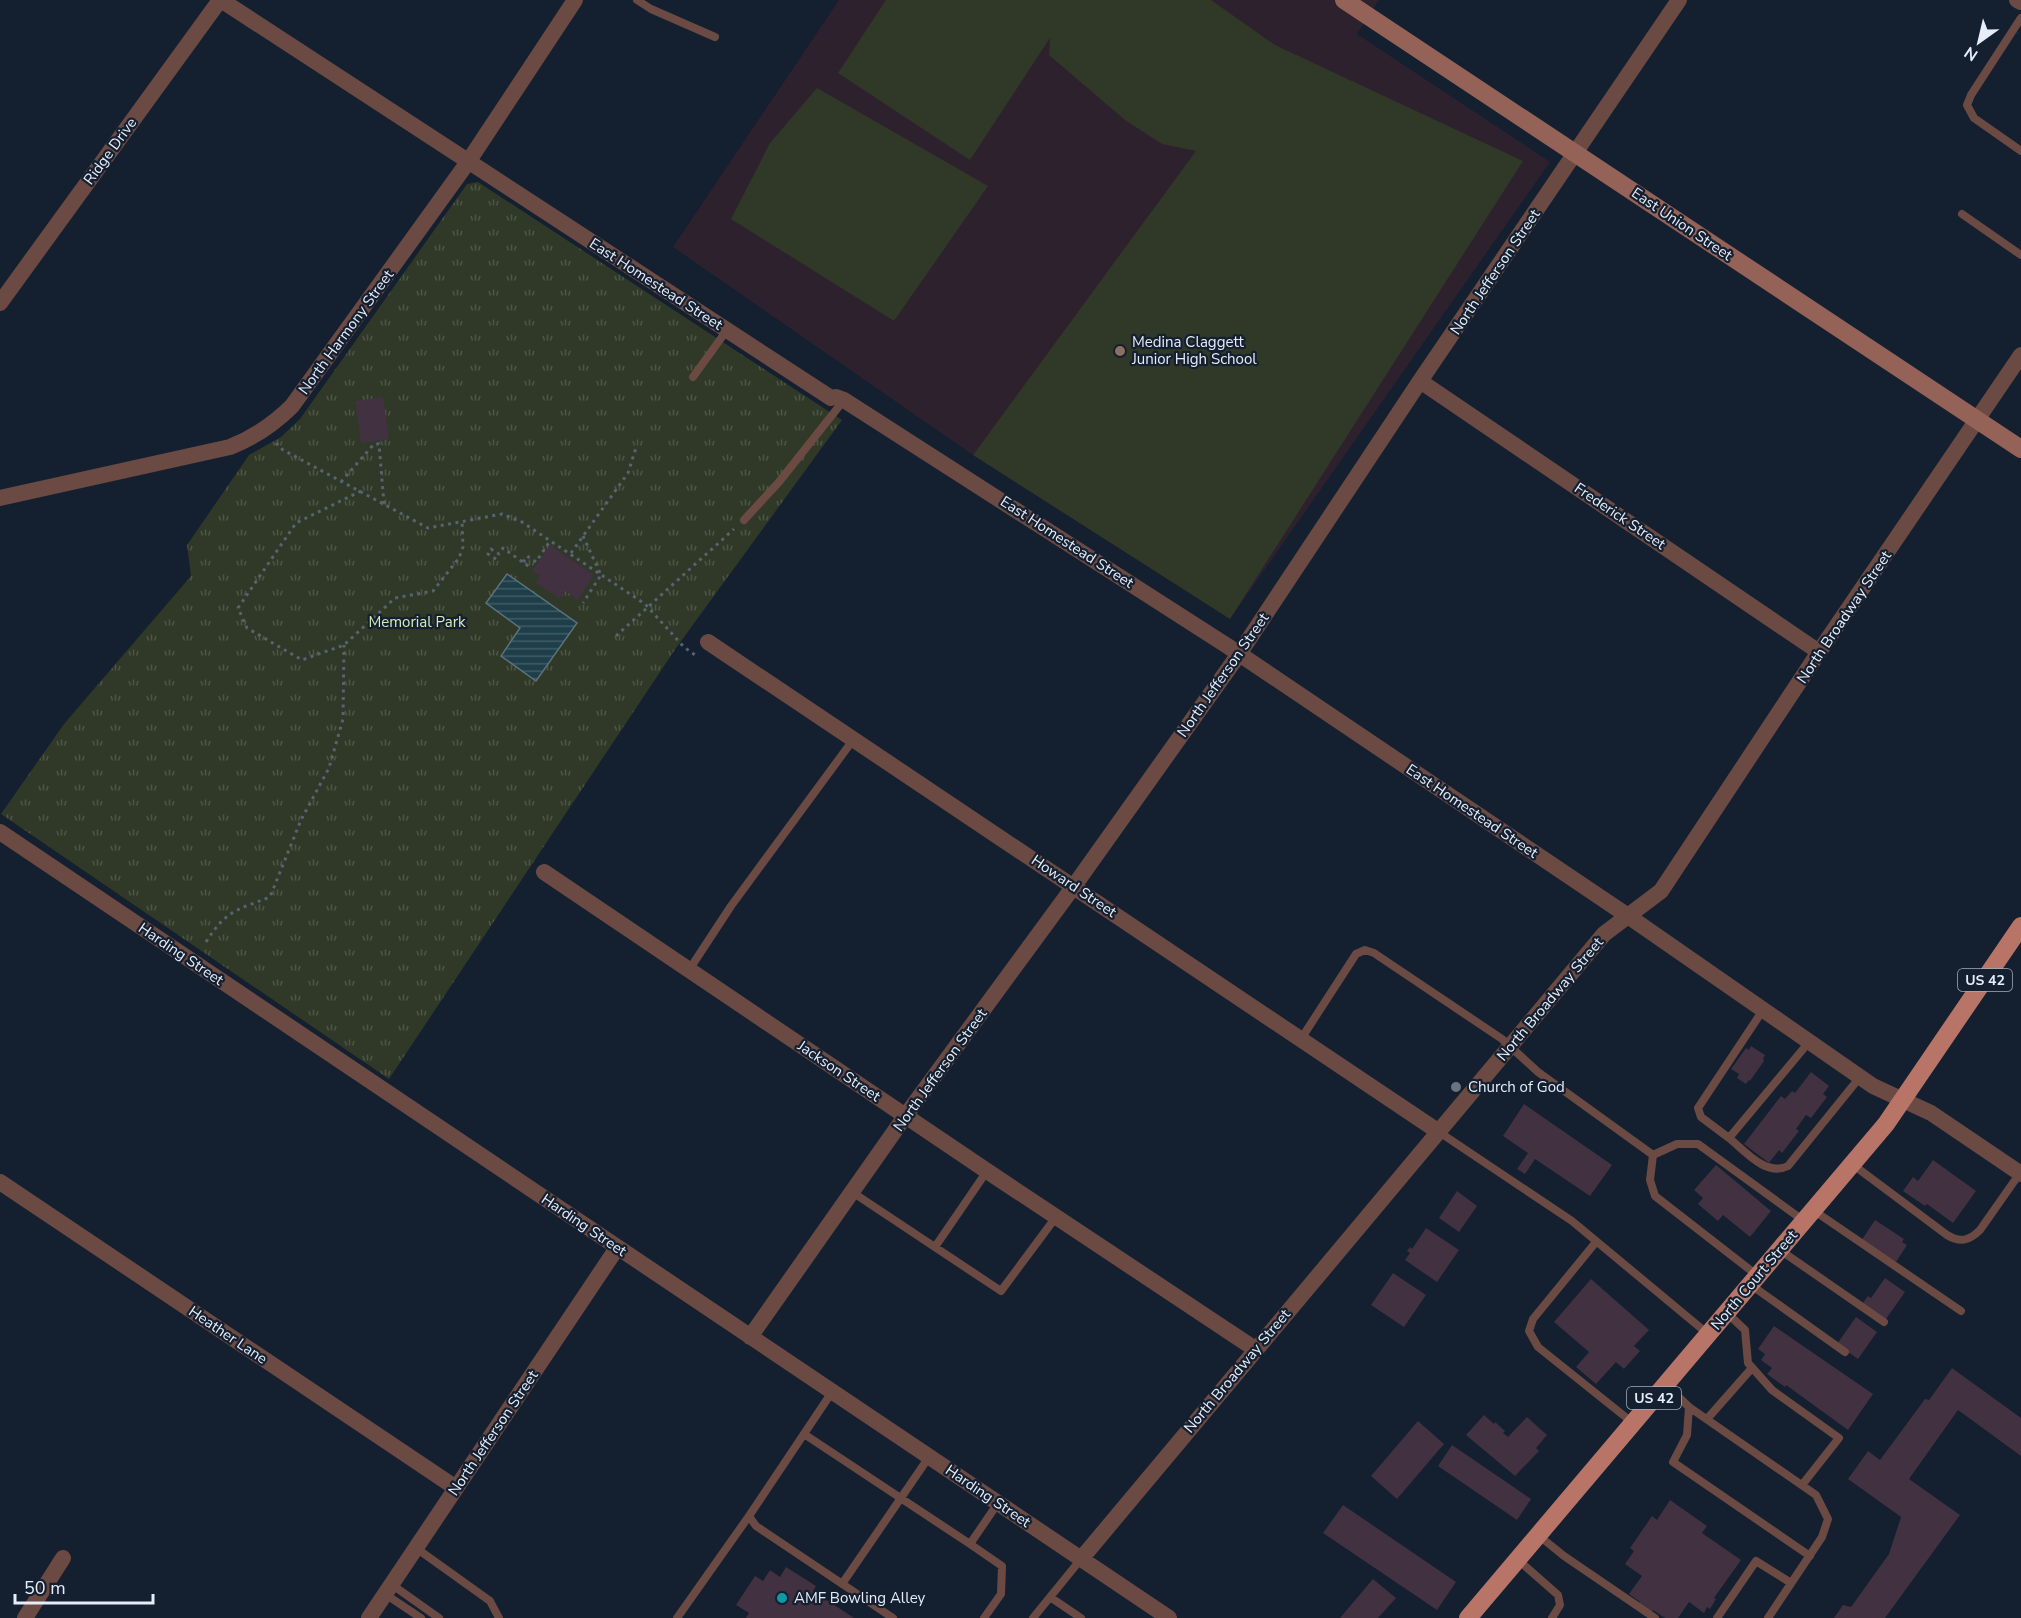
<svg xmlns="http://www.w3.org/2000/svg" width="2021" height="1618" font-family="'Nunito Sans',sans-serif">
  <defs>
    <pattern id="grass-tufts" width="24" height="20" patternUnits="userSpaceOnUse" patternTransform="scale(1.5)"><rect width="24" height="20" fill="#303827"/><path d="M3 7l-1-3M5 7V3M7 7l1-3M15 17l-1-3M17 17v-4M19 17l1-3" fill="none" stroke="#4e5547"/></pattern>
    <pattern id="water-rules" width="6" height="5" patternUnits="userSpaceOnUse" patternTransform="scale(1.5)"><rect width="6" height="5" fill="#1e3f4a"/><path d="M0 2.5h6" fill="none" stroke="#3f5b65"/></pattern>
  </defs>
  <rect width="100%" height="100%" fill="#141f2f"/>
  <path fill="#2d212e" d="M839 0H1379L1357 34 1550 162 1230 619 973 455 673 247Z"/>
  <path fill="url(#grass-tufts)" d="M478 182 842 420 676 648 389 1079 1 814 64 724 191 576 187 545 249 455 281 437 300 419 467 184Z"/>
  <path fill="#303827" d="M886 0H1211L1275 45 1523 161 1230 619 973 455 1196 151 1162 144 1125 120 1049 55 1050 38 970 160 838 73Z
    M817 88 988 186 894 321 731 219 770 143Z"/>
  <path fill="url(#water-rules)" stroke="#5a737e" stroke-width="1.5" d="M507 574 577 623 536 681 501 656 520 628 486 603Z"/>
  <path fill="#423140" d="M383 397 389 439 361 443 355 401Z
    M550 545 594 575 578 600 565 591 560 599 535 582 540 576 532 571Z
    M1751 1046 1765 1055 1763 1059 1764 1061 1750 1081 1749 1080 1746 1084 1737 1078 1739 1074 1731 1069 1746 1048 1749 1050Z
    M1811 1072 1829 1086 1823 1094 1827 1097 1811 1118 1806 1115 1796 1129 1799 1131 1782 1153 1779 1150 1769 1163 1744 1144 1781 1096 1785 1099 1792 1091 1795 1093Z
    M1524 1104 1612 1165 1590 1196 1535 1159 1525 1174 1517 1169 1528 1153 1503 1136Z
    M1933 1160 1976 1191 1953 1223 1927 1204 1925 1206 1903 1191 1913 1177 1918 1181Z
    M1716 1165 1771 1211 1750 1237 1723 1215 1718 1221 1698 1204 1703 1198 1694 1190Z
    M1457 1191 1477 1206 1459 1232 1439 1218Z
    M1875 1220 1904 1239 1902 1242 1907 1245 1896 1262 1861 1241Z
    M1426 1228 1459 1250 1437 1282 1405 1260 1410 1253 1407 1251 1410 1247 1412 1249Z
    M1393 1273 1426 1295 1404 1327 1371 1305Z
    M1885 1278 1905 1292 1886 1319 1863 1303 1868 1296 1871 1298Z
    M1591 1279 1649 1330 1634 1346 1640 1351 1624 1369 1616 1362 1596 1384 1576 1367 1589 1352 1554 1322Z
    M1856 1317 1877 1332 1858 1359 1837 1344Z
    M1774 1326 1873 1394 1848 1430 1786 1385 1785 1387 1767 1374 1772 1368 1761 1360 1765 1354 1758 1349Z
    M1952 1368 2021 1418V1456L1958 1410 1909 1479 1960 1515 1885 1618H1834L1843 1605 1851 1607 1889 1554 1901 1517 1848 1479 1868 1451 1880 1460 1925 1399 1929 1400Z
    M1484 1415 1494 1424 1495 1422 1505 1431 1503 1433 1508 1437 1527 1417 1547 1435 1536 1448 1539 1451 1515 1476 1466 1435Z
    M1418 1421 1444 1444 1397 1499 1371 1476Z
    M1452 1445 1531 1499 1517 1520 1438 1466Z
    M1670 1500 1707 1526 1702 1533 1741 1560 1714 1598 1716 1599 1710 1609 1707 1607 1704 1613 1689 1602 1678 1618H1665L1653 1610 1651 1613 1639 1604 1640 1602 1629 1594 1642 1576 1625 1564 1634 1551 1630 1548 1652 1516 1657 1520Z
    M1343 1505 1456 1582 1437 1610 1323 1533Z
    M786 1567 816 1586 813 1591 854 1618H746L749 1613 736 1605 755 1576 763 1581 770 1570 780 1577Z
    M1373 1579 1396 1598 1378 1618H1340Z"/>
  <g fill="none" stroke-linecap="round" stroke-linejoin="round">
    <path stroke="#586271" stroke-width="3" stroke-dasharray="3 4.5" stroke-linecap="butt" d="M276 443 283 450 428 528 502 514 522 522 645 604 684 647 695 655
      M341 482 374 444H379L384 504
      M361 491 296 523 238 608 247 628 302 660 344 645 395 598 433 591 459 558 463 547 462 521
      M583 536 601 575 583 603
      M571 553 628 473 636 448
      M496 559 488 554 491 549 499 554 503 548 531 568
      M523 562 527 556 536 562 550 541
      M616 636 734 529
      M206 942C226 910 237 910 270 897L301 820 329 768 343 719 344 645"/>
    <path stroke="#6a4a43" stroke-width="8" d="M637 0 651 9 715 37
      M2021 18 1971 95 1967 105 1974 118 2021 151
      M1962 214 2021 255
      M693 377 727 330
      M744 520 779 482 844 400
      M689 970 731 906 853 740
      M1301 1039 1356 954 1365 950 1374 953 1502 1039 1538 1072 1653 1155 1650 1180 1655 1196 1758 1276
      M1809 1042 1729 1138C1745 1151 1766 1177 1788 1166L1860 1077
      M1439 1132 1572 1221 1708 1334
      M1729 1138 1701 1117 1698 1108 1763 1010
      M1653 1155 1677 1144H1698L1804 1221
      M1852 1164 1947 1235C1960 1243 1969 1241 1980 1230L2020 1173
      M852 1192 1001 1291 1056 1217
      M1813 1210 1961 1311
      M1596 1242 1533 1319 1529 1331 1538 1347 1633 1423
      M935 1247 987 1171
      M1780 1250 1884 1322
      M1751 1285 1845 1352
      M1727 1313 1745 1330 1748 1363 1772 1390 1839 1438 1802 1485
      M1666 1385 1689 1407 1816 1495 1828 1519 1822 1537 1768 1618
      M832 1392 749 1516 756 1526 893 1618
      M1689 1407 1687 1435 1673 1462 1810 1556
      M1707 1419 1752 1368
      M804 1434 970 1544
      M1538 1535 1564 1556 1655 1618
      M416 1548 490 1601 499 1618
      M1517 1559 1558 1595 1560 1605 1552 1618
      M391 1584 439 1618
      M842 1584 929 1457
      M385 1594 421 1618
      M1050 1597 1081 1618
      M677 1618 749 1516
      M984 1618 1001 1594 1002 1566 970 1544 998 1503
      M1033 1618 1081 1559
      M1717 1618 1756 1561 1791 1583"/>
    <path stroke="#6a4a43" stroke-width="16" d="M221 0 831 398 836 397 844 400 1229 647 1628 916 1873 1086 1931 1113 2021 1174
      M2017 0 2021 2
      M0 303 220 0
      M1420 381 1819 652
      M0 498 230 447C255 437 273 425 292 406L468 162 575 0
      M708 642 1439 1132
      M0 832 1169 1618
      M544 872 987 1171 1255 1349
      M0 1182 456 1488
      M750 1337 906 1115 1074 886 1239 654 1420 381 1679 0
      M1081 1559 1604 934 1661 891 1819 652 2021 355
      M25 1618 63 1558
      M369 1618 617 1248"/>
    <path stroke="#956257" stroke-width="18" d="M1344 0 2021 449"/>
    <path stroke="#b77467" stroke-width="18" d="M1468 1618 1886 1124 2021 926"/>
  </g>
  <circle fill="#8d6e63" stroke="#141f2f" stroke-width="2" cx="1120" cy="351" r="6"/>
  <circle fill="#6b7280" stroke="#141f2f" stroke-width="2" cx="1456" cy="1087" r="6"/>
  <circle fill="#0f9aa8" stroke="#141f2f" stroke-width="2" cx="782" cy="1598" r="6"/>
  <g text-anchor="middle" stroke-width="4.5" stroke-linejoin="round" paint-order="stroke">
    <g fill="#141f2f" stroke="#a7afbc" stroke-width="1.5">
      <rect x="1958" y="969" width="54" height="22" rx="4.5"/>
      <rect x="1627" y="1387" width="54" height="22" rx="4.5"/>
    </g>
    <g font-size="14" font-weight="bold" fill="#e6edf9">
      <text x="1985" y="985">US 42</text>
      <text x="1654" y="1403">US 42</text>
    </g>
    <g font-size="15" fill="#e6edf9" stroke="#141f2f">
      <text transform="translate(110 151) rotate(-54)" y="5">Ridge Drive</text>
      <text transform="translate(1682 224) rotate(34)" y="5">East Union Street</text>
      <text transform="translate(1495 272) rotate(-56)" y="5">North Jefferson Street</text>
      <text transform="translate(656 284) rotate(33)" y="5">East Homestead Street</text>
      <text transform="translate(346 332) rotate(-54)" y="5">North Harmony Street</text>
      <text transform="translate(1620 516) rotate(34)" y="5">Frederick Street</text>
      <text transform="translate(1067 542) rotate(33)" y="5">East Homestead Street</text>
      <text transform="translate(1844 617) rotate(-56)" y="5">North Broadway Street</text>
      <text transform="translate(1223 675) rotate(-55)" y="5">North Jefferson Street</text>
      <text transform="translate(1472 811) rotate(34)" y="5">East Homestead Street</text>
      <text transform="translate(1074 886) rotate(34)" y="5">Howard Street</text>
      <text transform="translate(181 954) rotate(34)" y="5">Harding Street</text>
      <text transform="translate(1550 999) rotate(-50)" y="5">North Broadway Street</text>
      <text transform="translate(940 1070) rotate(-54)" y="5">North Jefferson Street</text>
      <text transform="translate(839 1071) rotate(34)" y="5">Jackson Street</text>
      <text transform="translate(584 1225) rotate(34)" y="5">Harding Street</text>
      <text transform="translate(1754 1280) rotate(-50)" y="5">North Court Street</text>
      <text transform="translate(228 1335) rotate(34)" y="5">Heather Lane</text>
      <text transform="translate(1237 1371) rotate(-50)" y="5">North Broadway Street</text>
      <text transform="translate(493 1433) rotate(-56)" y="5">North Jefferson Street</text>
      <text transform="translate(988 1496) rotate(34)" y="5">Harding Street</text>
    </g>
    <g font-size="15" fill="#e6edf9" stroke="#141f2f" text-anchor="start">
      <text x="1132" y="347">Medina Claggett<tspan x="1132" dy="17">Junior High School</tspan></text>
      <text x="1468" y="1092">Church of God</text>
      <text x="794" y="1603">AMF Bowling Alley</text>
    </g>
    <g font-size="15" fill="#d4ecb8" stroke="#141f2f">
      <text x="417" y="627">Memorial Park</text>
    </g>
  </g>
  <g transform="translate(1979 42) rotate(214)" stroke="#141f2f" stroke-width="4.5" paint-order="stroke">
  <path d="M0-4.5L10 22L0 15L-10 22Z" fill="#e6edf9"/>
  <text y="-9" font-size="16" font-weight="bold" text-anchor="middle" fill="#e6edf9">N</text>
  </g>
  <path d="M15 1594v9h138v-9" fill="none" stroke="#e6edf9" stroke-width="3"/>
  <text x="24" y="1594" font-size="18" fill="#e6edf9" stroke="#141f2f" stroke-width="4.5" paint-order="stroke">50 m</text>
</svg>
